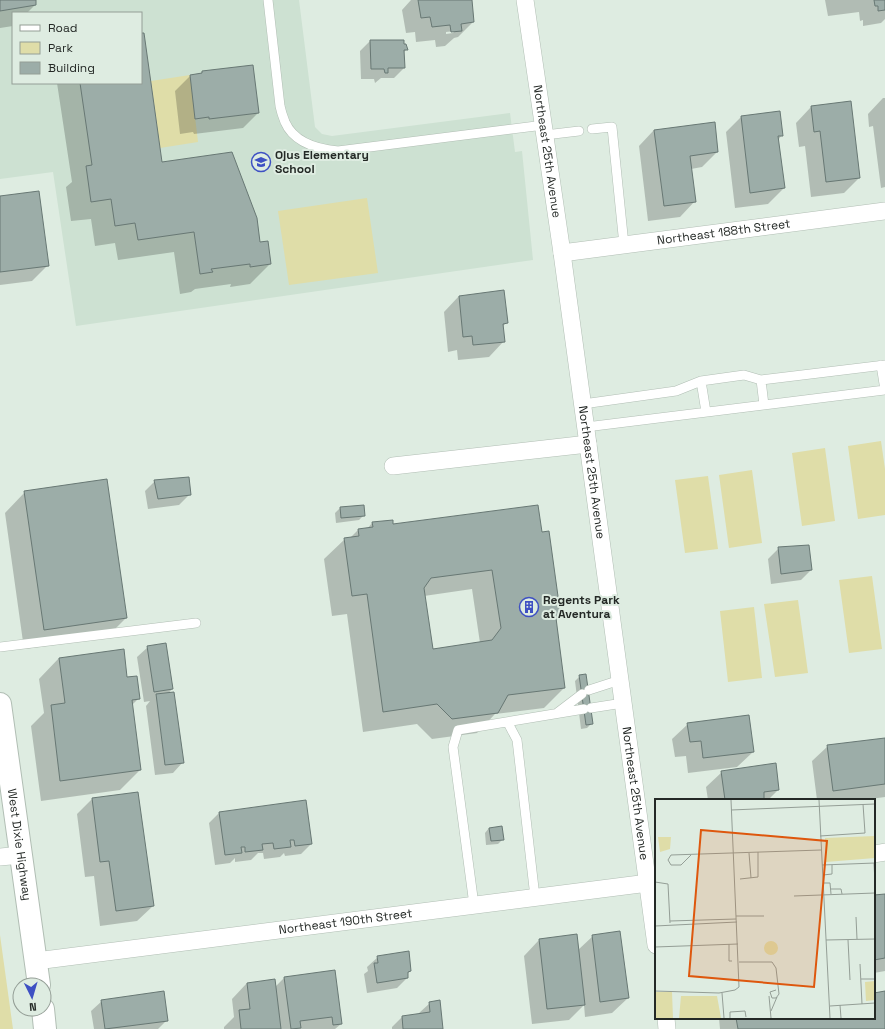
<svg xmlns="http://www.w3.org/2000/svg" width="885" height="1029" font-family="'Space Grotesk',sans-serif">
  <rect width="100%" height="100%" fill="#deece1"/>
  <path fill="#cde1d2" fill-rule="evenodd" d="M0 0H299L315 127 322 134 332 136 510 113 515 152 522 151 533 260 76 326 53 172 0 179ZM13 13H141V83H13Z"/>
  <path fill="#dfdda8" d="M190 75 198 142 160 148 151 81Z
    M367 198 378 273 289 285 278 211Z
    M881 441 885 469V515L858 519 848 446Z
    M825 448 835 521 802 526 792 453Z
    M752 470 762 543 729 548 719 475Z
    M708 476 718 549 685 553 675 480Z
    M872 576 882 649 849 653 839 580Z
    M798 600 808 673 775 677 764 604Z
    M754 607 762 678 728 682 720 611Z
    M0 935 13 1029H0Z"/>
  <path fill="#0003" fill-rule="evenodd" d="M0 0H35V5L27 13H13V26L0 28Z
    M411 0H471L473 22 458 37 454 38 445 46 436 47 435 40 416 42 415 32 406 33 402 10ZM455 31 453 33 446 34V32Z
    M825 0H885V19L881 23 863 26V20L860 21 859 12 828 16Z
    M141 34 161 163 259 243 270 264 250 284 230 287 231 284 195 289 191 292 180 294 174 252 118 260 115 243 95 246 91 219 71 221 66 187 72 182 57 83H141Z
    M370 41 406 50 403 53 404 68 394 78H381L375 83 374 79H361L360 51Z
    M202 72 258 113 243 128 194 134 193 132 180 134 175 91 190 76 199 75Z
    M883 98H885V187L881 188 873 126 869 127 868 114Z
    M850 102 859 178 844 193 811 197 805 146 799 147 796 123 811 107Z
    M741 117 782 135 778 140 784 188 768 204 735 208 726 132Z
    M654 130 717 152 702 167 691 169 695 201 680 217 648 221 639 146Z
    M0 197 48 265 32 281 0 285Z
    M459 296 506 323 502 327 504 341 489 357 458 360 457 350 448 352 444 312Z
    M155 481 190 494 179 505 148 509 145 491Z
    M25 492 126 618 106 638 24 649 5 513Z
    M363 506 364 515 359 520 336 523 335 513 340 508Z
    M372 523 541 533 560 617 556 621 564 688 544 708 495 714 477 733 432 739 417 724 363 732 347 614 332 616 324 559 345 539 350 538 358 530 367 529ZM472 589 480 643 432 650 424 596Z
    M779 548 811 570 801 580 771 584 768 559Z
    M148 647 172 689 168 694 183 762 173 773 155 775 146 706 150 701 144 702 137 657Z
    M59 658 127 678 139 698 131 706 140 770 120 790 41 801 31 726 44 713 39 679Z
    M580 676 592 723 587 728 581 729 575 681Z
    M688 724 753 752 737 767 688 773 686 756 675 757 672 739Z
    M885 739V797L863 800H817L812 761 828 746Z
    M722 772 778 790 768 800H708L706 787Z
    M92 799 153 906 137 921 100 926 94 876 85 877 77 814Z
    M305 801 311 844 301 854 285 856 284 853 280 857 264 859 263 853H258L251 860 235 862V858L230 863 215 865 209 823 219 813Z
    M489 828 503 839 498 844 486 845 485 833Z
    M885 895V971L874 973V896Z
    M593 936 628 998 612 1013 585 1017 584 1005 569 1020 532 1024 524 956 539 940 578 950Z
    M378 957 410 971 407 974V978L397 988 367 993 364 974 368 971 367 967Z
    M334 972 341 1024 335 1029H224V1027L234 1017 232 999 247 983 275 987 284 978Z
    M885 992V1029H720L719 1018H874V994Z
    M102 1001 167 1020 158 1029H94L91 1011Z
    M430 1003 442 1029H392V1027L402 1017 419 1015V1013Z"/>
  <path fill="#9cada8" stroke="#687874" fill-rule="evenodd" d="M0 0H36V5L0 11Z
    M418 0H472L474 22 461 24 462 31 451 32 450 25 432 27 430 17 421 18Z
    M874 0H885V10L878 11V6H875Z
    M141 33H144L162 162 232 152 257 218 260 242 268 241 271 264 250 267V264L211 269 213 272 200 274 194 232 138 240 135 223 115 226 111 199 91 202 86 166 92 165 80 83H141Z
    M370 40H404V44H406L408 50H404L405 68H388V73H385L384 69H371Z
    M253 65 259 113 209 119V117L195 119 190 75 202 73V71Z
    M851 101 860 178 826 182 820 131 814 132 811 106Z
    M780 111 783 136H778L785 188 750 193 741 116Z
    M715 122 718 152 690 156 696 202 664 206 654 130Z
    M39 191 49 266 0 272V196Z
    M504 290 508 323 503 324 505 342 473 345 472 336 463 337 459 296Z
    M189 477 191 495 158 499 154 480Z
    M107 479 127 618 44 630 24 491Z
    M364 505 365 516 341 518 340 507Z
    M538 505 542 532 549 531 561 618H556L565 688 508 695 498 713 452 719 437 704 383 712 367 594 352 596 344 538 359 536 358 529 373 527 372 522 393 520V524ZM492 570 501 628 492 640 433 649 424 588 431 578Z
    M809 545 812 570 781 574 778 547Z
    M166 643 173 689 154 692 147 646Z
    M124 649 127 677 137 676 140 699 132 700 141 770 60 781 51 705 65 703 59 658Z
    M586 674 593 724 586 725 579 675Z
    M174 692 184 763 165 765 156 694Z
    M749 715 754 752 703 758 701 741 690 742 687 723Z
    M885 738V784L833 791 827 745Z
    M776 763 779 790 764 792V800H725L721 771Z
    M138 792 154 906 116 911 109 861 100 862 92 798Z
    M306 800 312 844 295 846 294 840H290L291 847 274 849 273 843 262 844 263 850 245 852V847H241L242 853 225 855 219 812Z
    M502 826 504 840 491 841 489 828Z
    M885 894V958L874 960V895Z
    M620 931 629 998 600 1002 592 935Z
    M577 934 585 1005 547 1009 539 939Z
    M409 951 411 971 408 972V978L377 983 374 963H378L377 956Z
    M335 970 342 1024 333 1025 332 1017 300 1021 301 1028 291 1029 284 977Z
    M275 979 281 1029H241L239 1010 250 1009 247 983Z
    M164 991 168 1021 105 1029 101 1000Z
    M885 991V1029H738L736 1018H874V993Z
    M440 1000 443 1029H403L402 1016 430 1012 429 1002Z"/>
  <g fill="none" stroke-linecap="round" stroke-linejoin="round">
    <g stroke="#b1beb4" stroke-width="10">
      <path id="lane" d="M268 0 280 106C281 111 283 117 285 122 294 143 317 149 338 151L544 125
        M592 129 612 127 624 245
        M545 135 579 131
        M761 380 764 405
        M701 381 706 412
        M583 404 676 391 701 381 744 375 761 380 885 365
        M586 427 885 390 881 365
        M0 647 196 623
        M589 690 620 680
        M591 708 623 703
        M557 713 582 694
        M508 723 517 740 535 897
        M474 905 453 747 458 730 584 709"/>
    </g>
    <g stroke="#b1beb4" stroke-width="18">
      <g id="street">
        <path id="s1" d="M525 0 562 253 656 945"/>
        <path id="s2" d="M562 253 885 211"/>
        <path d="M393 466 588 444"/>
        <path d="M874 854 885 852"/>
        <path d="M0 857 21 855"/>
        <path id="s3" d="M36 961 656 882"/>
        <path d="M666 1018 667 1029"/>
      </g>
    </g>
    <g stroke="#b1beb4" stroke-width="24">
      <g id="secondary">
        <path id="s4" d="M0 704 39 985"/>
        <path d="M43 1009 45 1029"/>
      </g>
    </g>
    <use href="#lane" stroke="#fff" stroke-width="9"/>
    <use href="#street" stroke="#fff" stroke-width="17"/>
    <use href="#secondary" stroke="#fff" stroke-width="22"/>
  </g>
  <defs>
    <g id="school-ring" transform="scale(1)"><circle r="9.5" fill="#deece1" stroke="#3e50c3" stroke-width="1.5"/><path d="M0-5L7-2L0 1L-7-2ZM-4 1L0 2.5L4 1V4Q0 6-4 4Z" fill="#3e50c3"/></g>
    <g id="building-ring" transform="scale(1)"><circle r="9.5" fill="#deece1" stroke="#3e50c3" stroke-width="1.5"/><path d="M-4-6H4V6H1V3H-1V6H-4ZM-2.5-4.3h1.7v1.8h-1.7ZM.8-4.3h1.7v1.8H.8ZM-2.5-1h1.7V.8h-1.7ZM.8-1h1.7V.8H.8Z" fill="#3e50c3"/></g>
  </defs>
  <g fill-rule="evenodd">
    <use href="#school-ring" x="261" y="162"/>
    <use href="#building-ring" x="529" y="607"/>
  </g>
  <g text-anchor="middle" stroke-width="4" stroke-linejoin="round" paint-order="stroke">
    <g font-size="12" fill="#242926" stroke="#deece1">
      <text dy="4" stroke="none"><textPath href="#s1" startOffset="153">Northeast 25th Avenue</textPath></text>
      <text dy="4" stroke="none"><textPath href="#s2" startOffset="163">Northeast 188th Street</textPath></text>
      <text dy="4" stroke="none"><textPath href="#s1" startOffset="477">Northeast 25th Avenue</textPath></text>
      <text dy="4" stroke="none"><textPath href="#s1" startOffset="801">Northeast 25th Avenue</textPath></text>
      <text dy="4" stroke="none"><textPath href="#s4" startOffset="142">West Dixie Highway</textPath></text>
      <text dy="4" stroke="none"><textPath href="#s3" startOffset="312">Northeast 190th Street</textPath></text>
    </g>
    <g font-size="12" font-weight="bold" fill="#242926" stroke="#deece1" text-anchor="start">
      <text x="275" y="159">Ojus Elementary<tspan x="275" dy="14">School</tspan></text>
      <text x="543" y="604">Regents Park<tspan x="543" dy="14">at Aventura</tspan></text>
    </g>
  </g>
  <g transform="translate(655 799)">
    <rect width="220" height="220" fill="#deece1"/>
    <path d="M220 37V59L171 63 170 39ZM3 38H16L15 50 5 53ZM109 149a7 7 0 1 1 14 0a7 7 0 1 1-14 0ZM220 182V201L211 202 210 183ZM0 193H17L18 219H0ZM26 197H62L66 219H24Z" fill="#dfdda8"/>
    <path fill="none" stroke="#949e96" stroke-width="1" d="M164 1 175 219M76 11 220 5M165 37 210 34 208 5M94 54 96 79M36 56 26 66H16L13 61 16 56 166 51M219 64 220 84M167 66 220 64M168 76 177 75V66M85 80 103 78V53M0 83 13 85 15 124M168 84H175L176 95M175 90H186L187 95M139 97 220 94M81 117H109M201 118 202 140M15 122 81 120M0 127 82 123M171 141 220 140M193 141 195 181M74 145V162H77M0 148 83 145M84 163H117L121 169 124 195 121 199H117L115 193 121 191M205 165 207 205M206 180H220M0 192 64 194 80 191 84 188 76 1M67 194 69 219M114 197 116 219M185 206 186 219M175 207 220 204M116 212 122 198M75 219V213L90 212 91 218"/>
    <path fill="#de570d" fill-opacity="0.15" stroke="#de570d" stroke-width="2" d="M46 31 172 42 159 188 34 177Z"/>
    <rect width="220" height="220" fill="none" stroke="#242926" stroke-width="2"/>
  </g>
  <rect x="12" y="12" width="130" height="72" fill="#deece1" stroke="#949e96"/>
  <rect x="20" y="25" width="20" height="6" fill="#ffffff" stroke="#949e96"/>
  <text x="48" y="32" font-size="12" fill="#242926">Road</text>
  <rect x="20" y="42" width="20" height="12" fill="#dfdda8" stroke="#949e96"/>
  <text x="48" y="52" font-size="12" fill="#242926">Park</text>
  <rect x="20" y="62" width="20" height="12" fill="#9cada8" stroke="#949e96"/>
  <text x="48" y="72" font-size="12" fill="#242926">Building</text>
  <g transform="translate(32 997) rotate(175)"><circle r="19" fill="#deece1" stroke="#949e96"/>
  <path d="M0-3L7 15L0 10L-7 15Z" fill="#3e50c3"/>
  <text y="-6" font-size="11" font-weight="bold" text-anchor="middle" fill="#242926">N</text>
  </g>
</svg>
